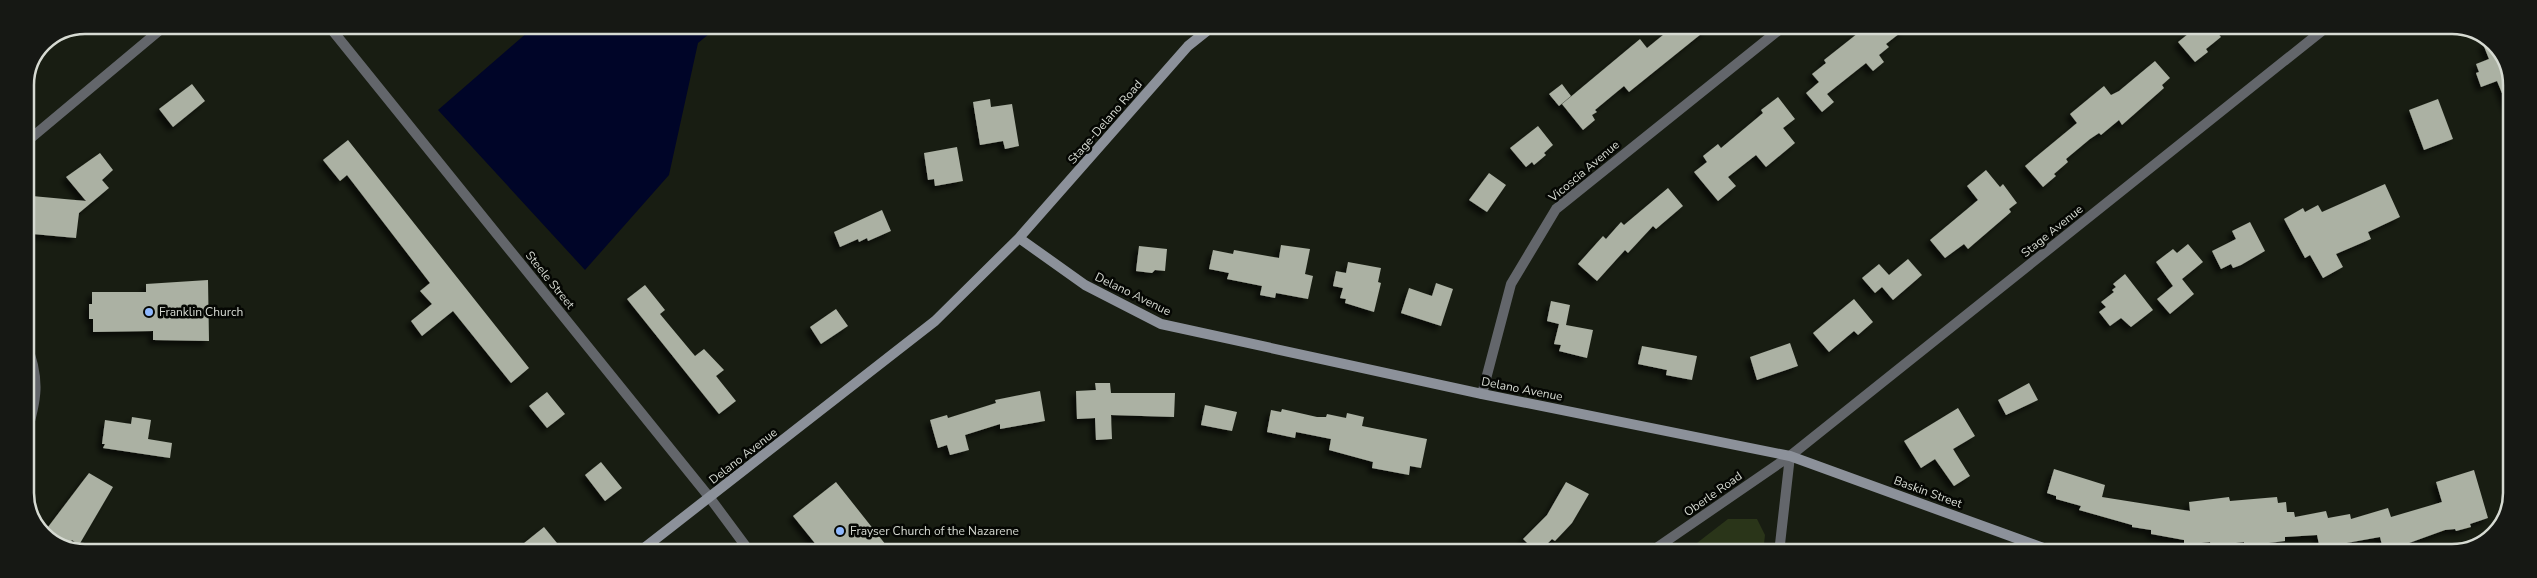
<svg xmlns="http://www.w3.org/2000/svg" width="2537" height="578" font-family="'Nunito Sans',sans-serif">
  <defs>
    <filter id="shadow"><feDropShadow dx="-4.5" dy="4.5" stdDeviation="2.5" flood-color="#0009"/></filter>
  </defs>
  <rect width="100%" height="100%" fill="#181d12"/>
  <path fill="#2a3519" d="M1728 519H1757L1765 535 1763 553H1684Z"/>
  <path fill="#000528" d="M536 25H720L698 43 669 175 585 270 438 110Z"/>
  <path fill="#abb1a3" filter="url(#shadow)" d="M1674 26H1711L1629 92 1624 86 1595 110 1597 112 1592 115 1595 120 1583 130 1562 104 1640 39 1647 48Z
    M1867 26H1909L1886 44 1889 47 1879 55 1884 62 1873 71 1866 63 1827 94 1834 102 1822 112 1806 93 1819 82 1812 74 1826 63 1824 60Z
    M2198 26H2212L2221 37 2206 49 2208 52 2195 62 2178 42Z
    M2490 41 2497 45 2512 77 2511 115 2497 81 2481 87 2476 73 2479 72 2476 64 2489 59 2483 44Z
    M2155 61 2170 78 2162 85 2164 88 2122 125 2119 120 2101 135 2099 133 2090 139 2066 159 2068 162 2054 174 2056 176 2043 187 2025 166 2077 123 2070 114 2104 86 2111 95 2119 91Z
    M192 84 205 101 173 127 159 109Z
    M1562 84 1571 96 1559 106 1549 94Z
    M1778 97 1795 119 1783 128 1795 143 1766 167 1756 155 1728 177 1736 186 1718 201 1694 172 1707 162 1703 156 1718 144 1721 148 1763 113 1761 110Z
    M990 99 991 107 1012 104 1019 146 1005 149 1003 141 980 145 973 102Z
    M2438 99 2453 139 2424 150 2409 110Z
    M1538 126 1553 145 1544 153 1546 155 1534 165 1532 162 1526 167 1510 148Z
    M348 140 529 368 511 383 453 311 422 336 411 321 432 304 420 291 430 283 347 175 340 181 323 160Z
    M957 147 963 181 935 186 934 179 928 180 924 153Z
    M100 153 113 170 102 180 109 188 79 213 76 238 33 234 34 225H28L32 196 86 201 66 177Z
    M1986 170 2000 187 2003 184 2017 203 2009 209 2011 212 1968 249 1964 244 1945 258 1930 240 1978 200 1967 186Z
    M1489 173 1506 185 1487 212 1469 200Z
    M2385 184 2400 217 2368 232 2371 239 2336 254 2343 267 2323 278 2310 255 2305 258 2284 219 2303 208 2305 212 2318 205 2322 212Z
    M1668 188 1683 206 1656 229 1653 226 1628 253 1625 250 1597 281 1578 264 1603 236 1606 239 1621 222 1624 225Z
    M882 210 891 231 868 241 867 238 859 242 858 239 840 247 834 232Z
    M2250 222 2265 251 2241 265 2233 268 2231 264 2221 269 2212 251 2236 239 2232 231Z
    M2188 244 2203 262 2182 279 2194 294 2170 314 2157 299 2173 286 2156 262 2173 249 2177 253Z
    M1281 245 1310 249 1305 274 1313 276 1308 299 1276 293 1275 298 1260 295 1262 286 1227 279 1229 273 1209 269 1213 250 1233 254 1234 250 1279 258Z
    M1139 246 1167 249 1165 271 1155 270 1152 273 1136 271Z
    M1908 259 1922 275 1893 300 1882 287 1875 293 1862 278 1879 264 1889 275Z
    M1348 262 1381 268 1378 282 1381 283 1374 312 1345 303 1346 299 1340 298 1343 288 1333 286 1336 271 1346 273Z
    M2125 274 2153 310 2131 327 2121 318 2110 326 2099 312 2106 307 2101 302 2114 292 2112 290 2116 287 2113 284Z
    M208 280 209 341 153 340V331L93 332V319H89V304H92V292H146V284Z
    M1436 283 1453 289 1441 326 1401 313 1409 288 1432 296Z
    M645 285 665 310 660 314 695 356 704 349 724 370 716 376 736 401 719 414 627 299Z
    M1854 299 1873 322 1858 335 1854 331 1829 352 1813 333Z
    M1551 301 1570 305 1566 325 1593 330 1587 358 1559 351 1561 345 1554 344 1559 324 1547 321Z
    M836 309 848 326 821 344 810 327Z
    M1790 343 1798 366 1757 380 1750 357Z
    M1642 346 1697 356 1692 380 1666 375 1667 370 1638 364Z
    M1095 383H1110L1111 393H1175L1174 417 1111 415 1112 439 1096 440 1095 418 1077 419 1076 391 1096 390Z
    M2029 383 2038 400 2006 415 1998 400Z
    M1040 391 1045 421 1000 429V424L965 435 969 450 950 455 947 445 938 448 930 420 947 415 948 418 996 403 995 400Z
    M547 392 565 414 547 428 529 406Z
    M1205 405 1237 412 1232 431 1201 425Z
    M1958 408 1975 436 1953 449 1970 476 1954 486 1935 459 1921 468 1904 441Z
    M1282 409 1317 417H1326L1327 414 1346 418 1347 413 1364 417 1362 426 1427 439 1421 468 1410 466 1409 475 1372 468 1373 462 1329 450 1331 439 1296 432 1295 438 1267 432 1271 410 1281 412Z
    M132 417 151 420 148 439 172 443 170 458 103 448 105 444H102L105 420 131 424Z
    M601 462 622 488 605 501 585 475Z
    M2054 469 2105 485 2102 497 2190 511 2189 502 2229 497 2230 501 2277 497 2278 503 2286 502 2287 512H2294L2295 517 2326 511 2328 518 2350 514 2351 519 2388 508 2391 517 2442 502 2436 482 2474 470 2488 518 2470 524 2471 527 2456 531 2455 529 2445 530 2387 551 2386 548 2383 549 2380 537 2341 544 2342 548 2324 551V548L2320 549 2317 535 2285 537V541L2244 546V542L2211 546 2210 542 2184 545V540L2151 534V530L2132 527V525L2079 510 2081 506 2056 499V496L2047 493Z
    M89 473 113 487 79 545 72 540 66 548 42 535Z
    M836 482 886 545 877 552H822L793 516Z
    M1566 482 1589 494 1572 523 1555 541 1552 539 1538 553 1523 539 1547 515Z
    M544 527 557 543 545 552H513Z"/>
  <g fill="none" stroke-linecap="round" stroke-linejoin="round">
    <path stroke="#63666b" stroke-width="10" d="M328 25 710 498 750 552
      M25 143 166 25
      M25 341C41 379 37 400 25 438
      M1482 394 1511 284 1556 209 1784 26
      M1649 553 1790 456 2328 26
      M1779 553 1790 456"/>
    <path stroke="#8c919a" stroke-width="10" d="M1019 238 1085 285 1161 324 1482 394 1790 456 2057 553
      M639 552 935 321 1019 238 1188 46 1213 26"/>
  </g>
  <g fill="#8fb8fd" stroke="#050703" stroke-width="2">
    <circle cx="149" cy="312" r="5"/>
    <circle cx="840" cy="531" r="5"/>
  </g>
  <g text-anchor="middle" stroke-width="5" stroke-linejoin="round" paint-order="stroke">
    <g font-size="12" fill="#d6dad2" stroke="#050703">
      <text transform="translate(1105 122) rotate(-49)" y="4">Stage-Delano Road</text>
      <text transform="translate(1584 171) rotate(-40)" y="4">Vicoscia Avenue</text>
      <text transform="translate(2052 231) rotate(-39)" y="4">Stage Avenue</text>
      <text transform="translate(550 280) rotate(51)" y="4">Steele Street</text>
      <text transform="translate(1133 294) rotate(26)" y="4">Delano Avenue</text>
      <text transform="translate(1522 389) rotate(11)" y="4">Delano Avenue</text>
      <text transform="translate(743 456) rotate(-38)" y="4">Delano Avenue</text>
      <text transform="translate(1928 492) rotate(20)" y="4">Baskin Street</text>
      <text transform="translate(1713 494) rotate(-35)" y="4">Oberle Road</text>
    </g>
    <g font-size="12" fill="#d6dad2" stroke="#050703" text-anchor="start">
      <text x="159" y="316">Franklin Church</text>
      <text x="850" y="535">Frayser Church of the Nazarene</text>
    </g>
  </g>
  <path d="M0 0H2537V578H0ZM85 34H2452A51 51 0 0 1 2503 85V493A51 51 0 0 1 2452 544H85A51 51 0 0 1 34 493V85A51 51 0 0 1 85 34Z" fill="#161814" fill-rule="evenodd"/>
  <path fill="none" stroke="#d6dad2" stroke-width="2.5" d="M85 34H2452A51 51 0 0 1 2503 85V493A51 51 0 0 1 2452 544H85A51 51 0 0 1 34 493V85A51 51 0 0 1 85 34Z"/>
</svg>
